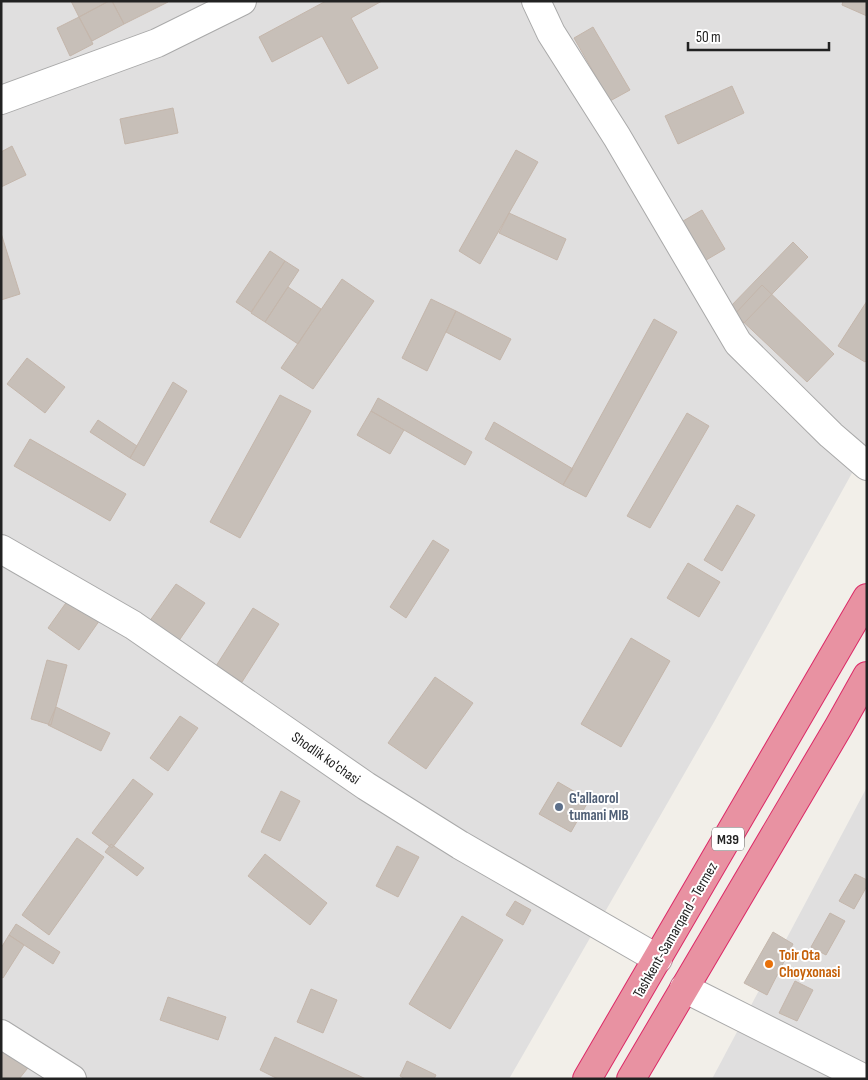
<svg xmlns="http://www.w3.org/2000/svg" width="868" height="1080" font-family="'Sofia Sans Condensed',sans-serif">
  <rect width="100%" height="100%" fill="#f2efe9"/>
  <path fill="#e0dfdf" d="M1 1H867V446L714 722 509 1079H1Z
    M867 787V1079H712Z"/>
  <path fill="#c7bfb8" stroke="#c4b6ab" d="M71 1H109L79 17Z
    M109 1H112L124 24 92 41 79 17Z
    M112 1H167L168 2 124 24Z
    M326 1H382L351 18 378 68 348 84 322 36 272 62 259 37Z
    M843 1H867V16L842 5Z
    M79 17 93 44 70 56 57 28Z
    M593 27 630 90 610 101 574 38Z
    M732 86 744 113 678 144 665 116Z
    M173 108 178 133 125 144 120 119Z
    M12 146 26 175 1 187V152Z
    M516 150 538 162 480 264 459 251Z
    M702 210 725 249 701 263 678 224Z
    M509 213 566 239 557 260 499 233Z
    M1 233 20 294 1 300Z
    M793 242 808 257 744 323 729 308Z
    M270 251 285 261 251 312 236 302Z
    M285 261 299 270 265 322 251 313Z
    M342 279 374 301 313 389 281 368Z
    M762 285 834 354 807 382 735 314Z
    M288 287 321 309 298 344 265 322Z
    M431 299 456 311 427 371 402 358Z
    M867 301V360L865 362 838 346Z
    M456 311 511 339 500 360 446 332Z
    M654 319 677 332 586 497 563 485Z
    M27 358 65 387 45 413 7 384Z
    M173 382 187 391 144 466 130 458Z
    M280 395 311 411 240 538 210 522Z
    M378 398 472 452 465 465 371 411Z
    M371 411 404 430 390 454 357 435Z
    M687 413 709 426 650 528 627 516Z
    M98 420 137 446 130 458 90 432Z
    M494 422 573 469 563 485 485 439Z
    M30 439 126 494 110 521 14 466Z
    M737 505 755 515 722 571 704 560Z
    M433 540 449 550 406 618 390 607Z
    M688 563 720 582 699 617 667 598Z
    M176 584 205 603 178 642 149 622Z
    M73 593 104 614 79 650 48 628Z
    M253 608 279 624 242 682 216 666Z
    M631 638 670 661 621 747 581 724Z
    M47 660 67 665 51 725 31 719Z
    M435 677 473 703 426 769 388 743Z
    M56 707 110 733 101 751 48 725Z
    M180 716 198 728 168 771 150 758Z
    M133 779 153 794 112 848 92 833Z
    M558 782 589 800 571 832 539 814Z
    M281 791 300 801 280 841 261 832Z
    M77 838 104 857 49 935 22 915Z
    M111 844 144 868 137 876 105 852Z
    M397 846 419 857 398 897 376 886Z
    M265 854 327 903 310 925 248 876Z
    M855 874 867 880V886L854 909 839 901Z
    M515 901 531 910 523 925 506 915Z
    M830 913 845 921 826 955 811 947Z
    M462 916 503 940 450 1029 409 1004Z
    M16 924 60 952 53 964 9 935Z
    M773 932 793 944 767 995 744 983Z
    M9 935 24 945 3 978 1 977V948Z
    M795 981 813 990 797 1021 779 1013Z
    M311 989 337 1000 323 1033 297 1022Z
    M168 997 226 1017 218 1040 160 1020Z
    M275 1037 366 1079H278L260 1070Z
    M1 1041 31 1064 19 1079 1 1078Z
    M407 1061 436 1075 434 1079H405L400 1076Z"/>
  <g fill="none" stroke-linecap="round" stroke-linejoin="round">
    <g stroke="#a9a9a9" stroke-width="30">
      <path id="minor" d="M536 1 551 33 617 137 738 343 831 435 867 466
        M1 100 157 43 242 1
        M1 549 133 625 366 786 460 845 658 959
        M684 988 865 1079
        M1 1034 72 1079"/>
    </g>
    <g stroke="#dc2a67" stroke-width="30">
      <path id="highway" d="M587 1079 867 598
        M631 1079 839 726 867 676"/>
    </g>
    <use href="#minor" stroke="#fff" stroke-width="28"/>
    <use href="#highway" stroke="#e892a2" stroke-width="28"/>
  </g>
  <circle fill="#5c6f8a" stroke="#fff" stroke-width="2" cx="559" cy="807" r="5"/>
  <circle fill="#e8710a" stroke="#fff" stroke-width="2" cx="769" cy="964" r="5"/>
  <g text-anchor="middle" stroke-width="4" stroke-linejoin="round" paint-order="stroke">
    <rect fill="#fff" stroke="#646464" stroke-width="1" x="712" y="827.5" width="32" height="23" rx="4"/>
    <g font-size="14" font-weight="bold" fill="#222">
      <text x="728" y="844">M39</text>
    </g>
    <g font-size="15" fill="#222" stroke="#fff">
      <text transform="translate(326 758) rotate(35)" y="5">Shodlik ko'chasi</text>
      <text transform="translate(675 930) rotate(-60)" y="5">Tashkent-Samarqand - Termez</text>
    </g>
    <g font-size="15" font-weight="bold" fill="#4e5e75" stroke="#fff" text-anchor="start">
      <text x="569" y="803">G'allaorol<tspan x="569" dy="17">tumani MIB</tspan></text>
    </g>
    <g font-size="15" font-weight="bold" fill="#c56008" stroke="#fff" text-anchor="start">
      <text x="779" y="960">Toir Ota<tspan x="779" dy="17">Choyxonasi</tspan></text>
    </g>
  </g>
  <rect width="868" height="1080" fill="none" stroke="#222222" stroke-width="5"/>
  <path d="M688 42v8h141v-8" fill="none" stroke="#222222" stroke-width="2.5"/>
  <text x="696" y="42" font-size="15" fill="#222222" stroke="#ffffff" stroke-width="4" paint-order="stroke">50 m</text>
</svg>
